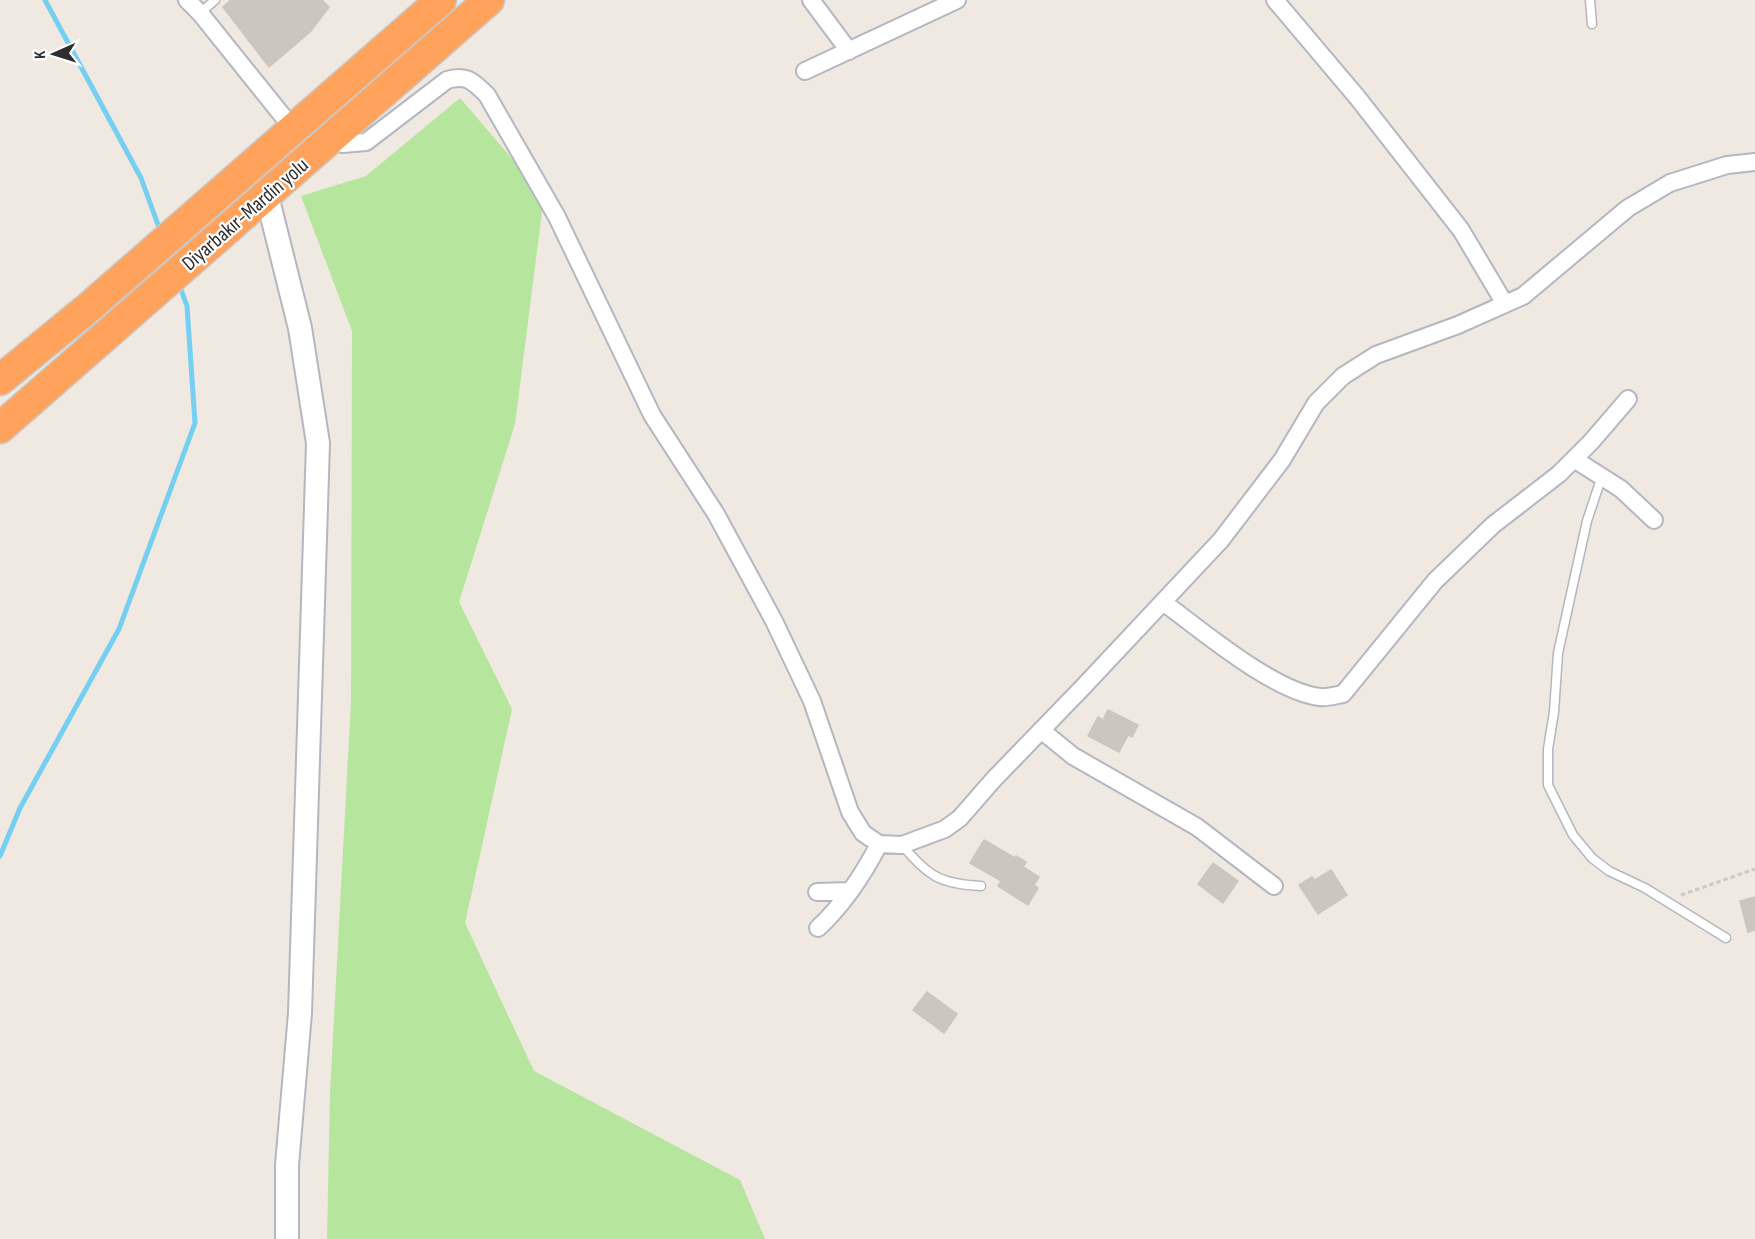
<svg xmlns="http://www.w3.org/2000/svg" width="1755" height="1239" font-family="'Sofia Sans Condensed',sans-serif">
  <rect width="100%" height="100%" fill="#efe9e1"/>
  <path fill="#b6e59e" d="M460 98 544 196 515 424 459 602 512 709 465 923 534 1071 740 1180 765 1239H327L330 1093 351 701 352 331 301 196 366 176Z"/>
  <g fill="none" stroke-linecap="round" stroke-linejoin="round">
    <path stroke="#75cff0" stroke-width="5" d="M45 0 141 178 161 233
      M0 856 20 808 119 629 195 423 187 306 179 284"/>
  </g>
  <path fill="#cbc7bf" stroke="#cbc5ba" stroke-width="1.5" d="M231 0H322L329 7 310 32 269 67 223 7Z
    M1108 710 1138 725 1132 737 1128 735 1119 752 1088 736 1098 717 1103 720Z
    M984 840 1015 858 1001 881 970 863Z
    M1016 856 1026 862 1023 867 1039 877 1034 885 1038 888 1028 905 998 886Z
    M1213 863 1238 881 1223 903 1198 884Z
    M1331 870 1347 895 1318 914 1299 885 1312 877 1315 880Z
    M1755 897V930L1748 932 1740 901Z
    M927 992 957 1014 944 1033 913 1010Z"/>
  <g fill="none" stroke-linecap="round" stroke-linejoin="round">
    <g stroke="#b4b7c1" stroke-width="11">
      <path id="lane" d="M1590 0 1592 24
        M200 13 215 0
        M1602 476 1587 521 1558 653 1554 712 1548 749V785L1573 835 1592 858 1609 871 1645 888 1726 938
        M902 845C928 876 940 884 981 886"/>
    </g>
    <g stroke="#b4b7c1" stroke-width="20">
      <path id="street" d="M187 0 200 13 294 130
        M811 0 849 51
        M1275 0 1357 97 1461 230 1505 304
        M805 71 957 0
        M329 141 343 144 366 142 447 80C466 74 473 81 487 95L557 217 652 415 716 514 774 621 812 701 850 812 863 833 879 844 902 845 945 829 960 818 994 779 1084 686 1221 540 1282 460 1316 403 1343 376 1376 355 1458 325 1523 296 1628 208 1670 183 1727 165 1755 162
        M1574 459 1621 489 1654 520
        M1163 602C1201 630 1274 692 1320 697 1327 698 1336 695 1343 694L1435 581 1493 525 1559 474 1591 442 1628 399
        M1041 730 1073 756 1197 827 1274 886
        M817 892 850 891
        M818 928C844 904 863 875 879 844"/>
    </g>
    <g stroke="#b4b7c1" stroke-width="26">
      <path id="secondary" d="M267 196 300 328 318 443 300 1013 287 1165V1239"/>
    </g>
    <g stroke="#c9c9c9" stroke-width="33">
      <path id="highway" d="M0 380 88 308 441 0
        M0 428 489 0"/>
    </g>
    <path stroke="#c9c9c9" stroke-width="3" stroke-dasharray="4.5 3" stroke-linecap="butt" d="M1681 895 1755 869"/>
    <use href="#lane" stroke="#fff" stroke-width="8"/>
    <use href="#street" stroke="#fff" stroke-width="16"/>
    <use href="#secondary" stroke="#fff" stroke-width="22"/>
    <use href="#highway" stroke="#ffa35c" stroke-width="30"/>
  </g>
  <g text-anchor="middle" stroke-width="4.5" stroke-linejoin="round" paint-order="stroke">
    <g font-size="21" fill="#2e2e2e" stroke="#fff">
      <text transform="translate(245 214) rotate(-41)" y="7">Diyarbakır-Mardin yolu</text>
    </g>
  </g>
  <g transform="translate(54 54) rotate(267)" stroke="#ffffff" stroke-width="4.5" paint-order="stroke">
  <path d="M0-4.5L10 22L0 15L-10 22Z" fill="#2e2e2e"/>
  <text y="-9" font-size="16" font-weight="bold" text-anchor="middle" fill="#2e2e2e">K</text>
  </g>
</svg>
